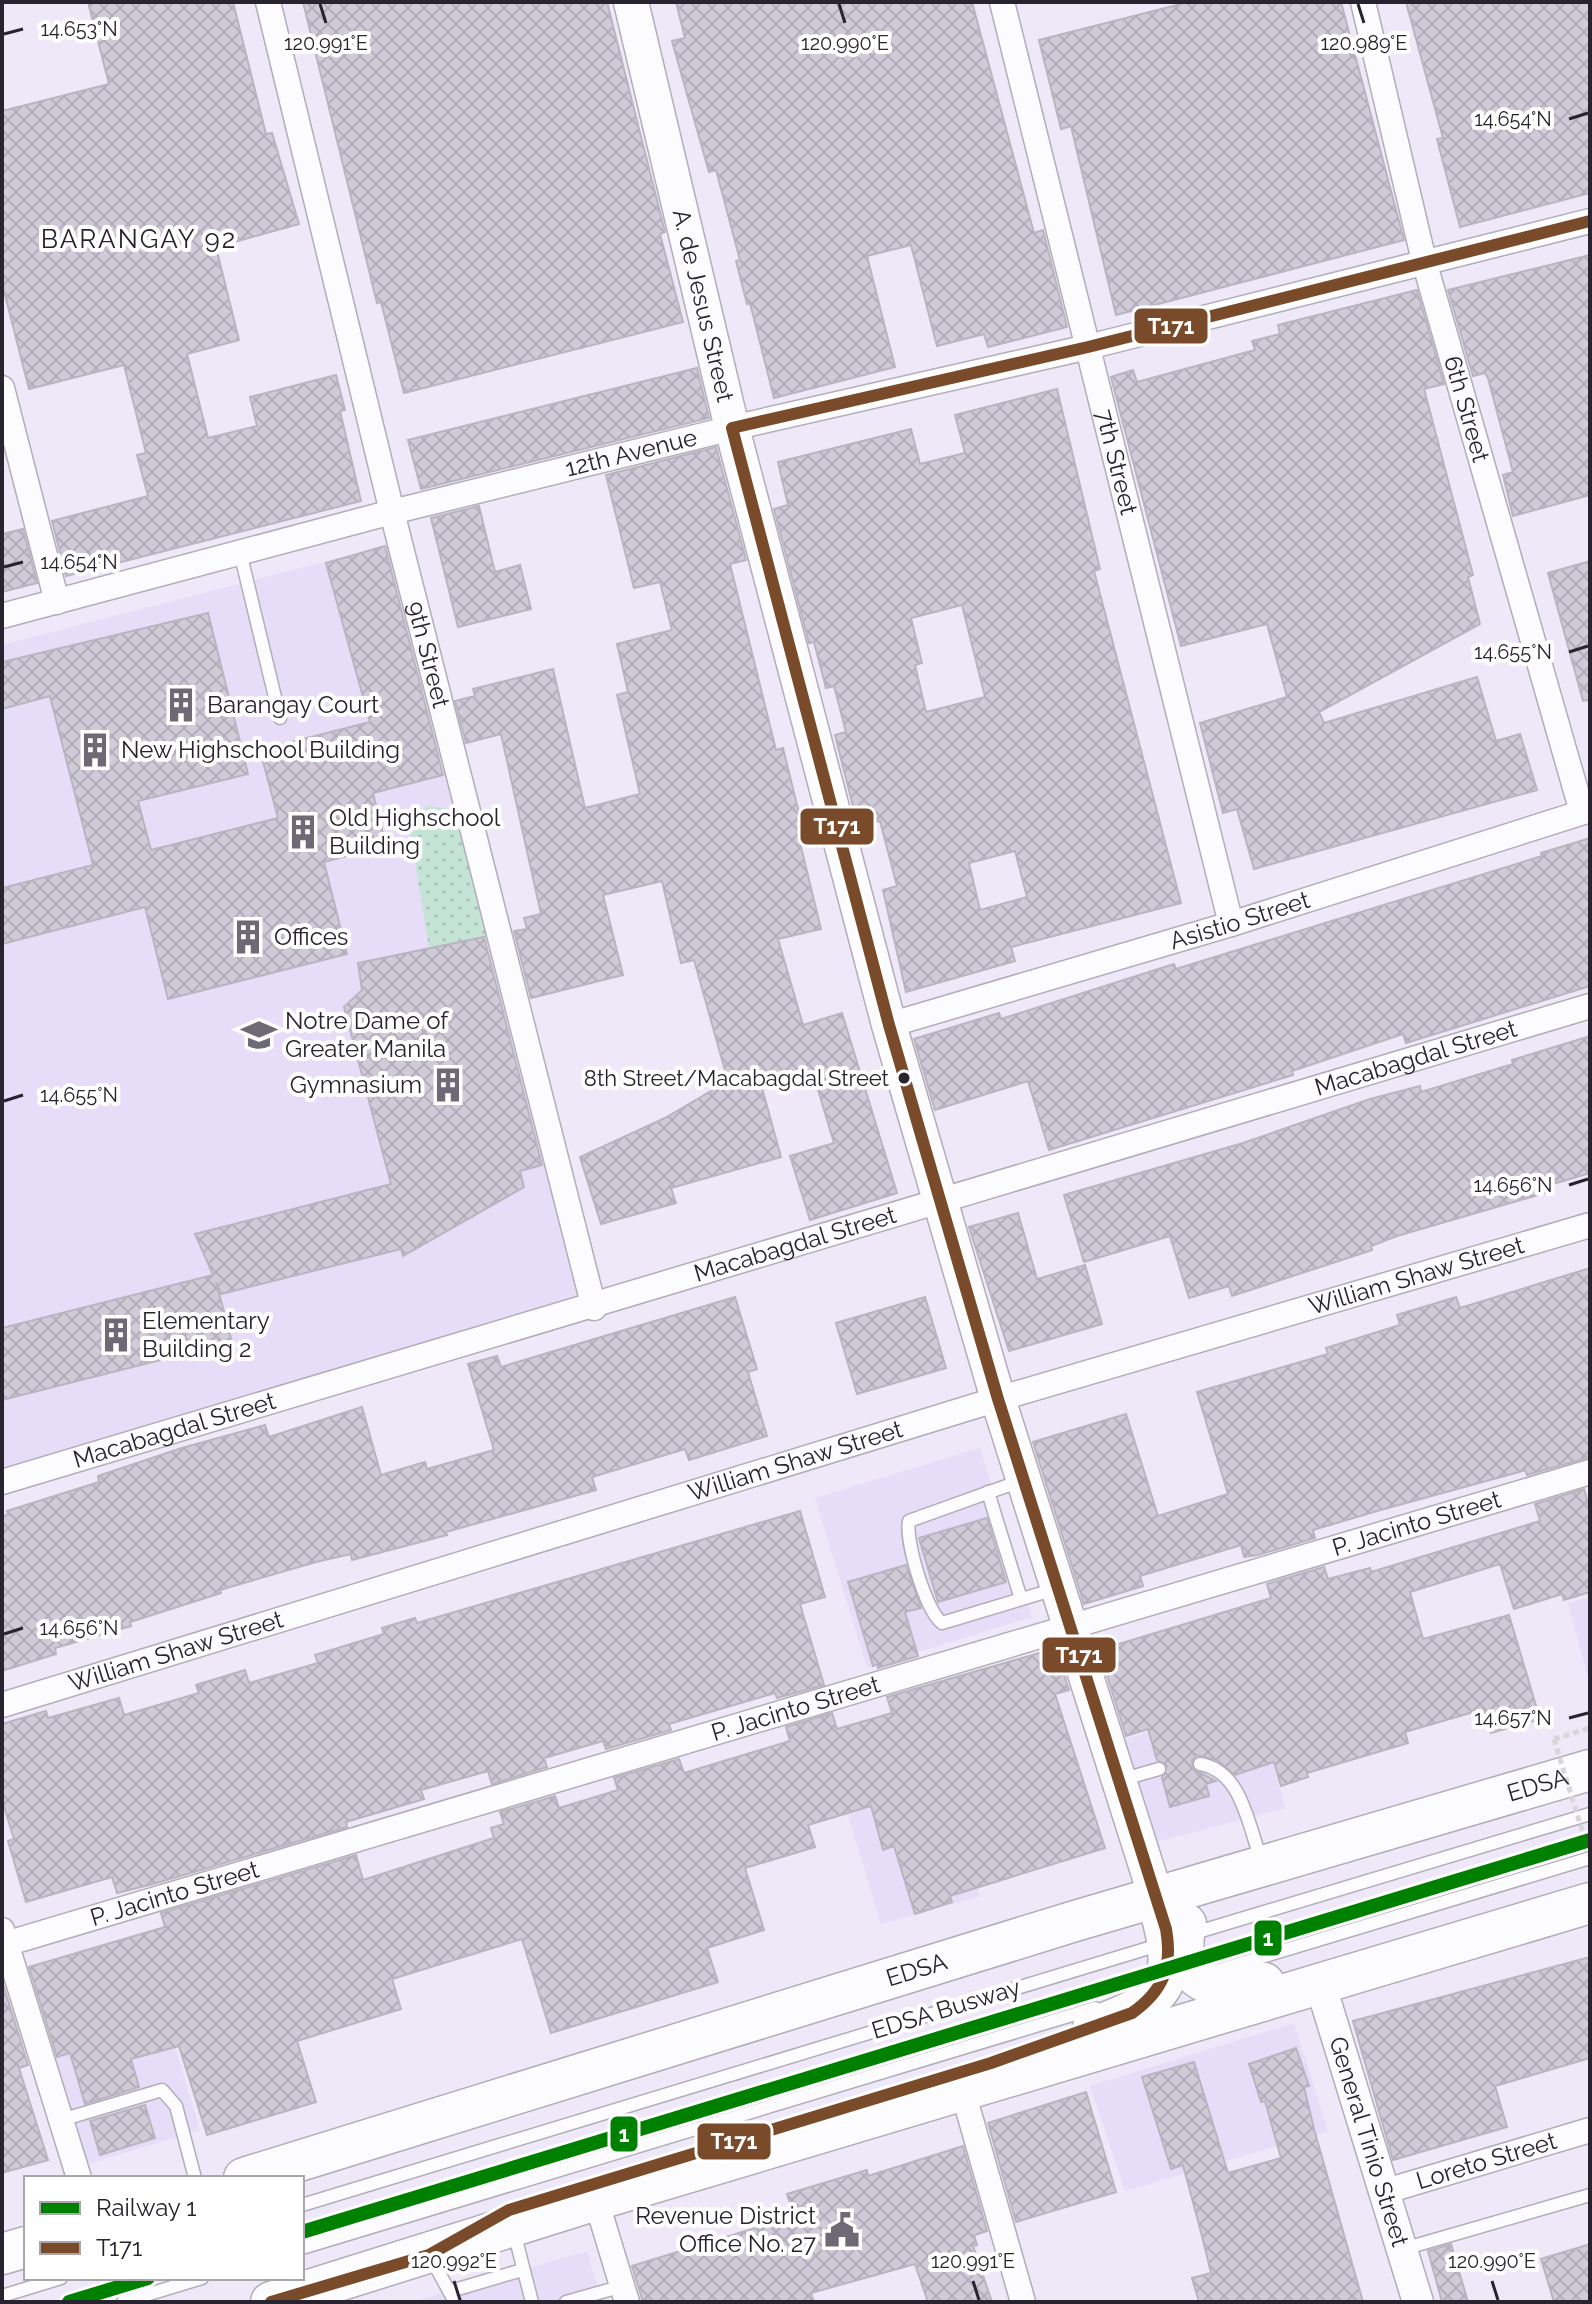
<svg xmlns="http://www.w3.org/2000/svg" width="1592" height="2304" font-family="Raleway,sans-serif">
  <defs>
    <pattern id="park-dots" width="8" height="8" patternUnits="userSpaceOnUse" patternTransform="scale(2)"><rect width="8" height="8" fill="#c5e4d6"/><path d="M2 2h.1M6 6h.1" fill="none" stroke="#a9c3b8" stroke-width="1.8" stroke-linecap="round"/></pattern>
    <pattern id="building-cross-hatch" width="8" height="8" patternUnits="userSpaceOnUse" patternTransform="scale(2)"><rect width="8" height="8" fill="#d0cbd8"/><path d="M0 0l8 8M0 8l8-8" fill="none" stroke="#b3aeba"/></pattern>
  </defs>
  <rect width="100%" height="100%" fill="#eee8f8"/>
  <path fill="#e7ddf9" d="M390 545 582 1298 2 1476V645Z
    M980 1448 1032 1617 867 1668 815 1498Z
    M1590 1597V1685L1568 1603Z
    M1255 1698 1285 1808 1156 1842 1123 1740Z
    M947 1783 980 1896 881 1924 848 1815Z
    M1294 2023 1328 2131 1125 2191 1090 2086Z
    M168 2024 200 2130 87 2164 55 2058Z
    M587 2251 602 2302H423L422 2299Z"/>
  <path fill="url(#park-dots)" d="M428 806 456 810 490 936 429 948 408 819Z"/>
  <path fill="url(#building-cross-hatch)" stroke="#b9b4c0" stroke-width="2" fill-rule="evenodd" d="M88 2H233L266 134 272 133 299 224 216 247 239 340 187 354 208 438 257 426 250 397 336 375 345 410 340 411 361 501 66 576 52 521 148 496 137 455 146 453 124 365 29 389 2 283V111L109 84Z
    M303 2H607L665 232 660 234 683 322 404 393 381 302 377 303Z
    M676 2H972L1034 233 1043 230 1067 327 988 347 984 334 937 346 911 245 867 256 895 367 774 398 750 303 747 304 736 261 740 260 716 170 709 172 672 41 685 38Z
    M1189 2H1341L1404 240 1116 315 1071 126 1061 129 1039 40Z
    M1406 2H1590V193L1460 227 1437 139 1443 138Z
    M1590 255V495L1513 516 1503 475 1513 472 1488 378 1485 373 1473 376 1448 290Z
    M1417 290 1444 384 1424 389 1473 575 1468 577 1480 624 1319 712 1324 723 1477 677 1496 741 1520 734 1537 790 1254 869 1237 809 1223 813 1200 723 1287 697 1267 624 1181 646 1111 377 1133 370 1137 382 1255 350 1252 341 1280 334 1278 325Z
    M697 368 709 418 421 489 408 440Z
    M1057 389 1100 569 1094 571 1181 903 1011 947 1015 961 906 992 883 890 897 886 880 821 858 826 835 735 846 732 834 686 826 688 814 642 809 643 774 509 788 505 778 462 911 429 920 464 965 453 955 415ZM962 605 985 697 926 712 915 665 922 663 911 618ZM1015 851 1027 897 980 910 969 863Z
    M716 447 746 560 730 564 776 750 783 748 805 838 799 839 821 929 778 939 803 1025 842 1013 897 1193 810 1220 790 1156 834 1143 813 1073 762 1088 781 1157 671 1188 676 1203 601 1224 580 1157 665 1118 728 1081 694 960 681 963 662 881 603 895 623 975 531 998 514 931 527 929 524 918 541 914 501 734 466 743 455 701 475 696 473 689 553 669 585 808 640 794 617 695 628 692 617 644 672 630 660 582 634 588 606 475Z
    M479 506 495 572 520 565 531 609 458 627 431 518Z
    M23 529 37 583 2 592V534Z
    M385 546 443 775 373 793 386 846 324 862 347 954 168 999 145 907 2 944V888L93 865 50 696 2 709V662L208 613 248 774 138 801 151 850 278 818 260 750 370 722 326 563Z
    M1590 561V700L1583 701 1548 573Z
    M1590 838V986L1406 1043 1403 1034 1292 1071 1293 1075 1049 1150 1028 1081 935 1110 914 1039 999 1013 1001 1019 1174 964 1176 969 1542 856 1541 853Z
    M484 937 542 1165 520 1171 524 1187 403 1256 401 1249 221 1294 216 1282 232 1342 2 1400V1328L213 1275 195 1234 391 1184 344 1007 362 990 358 963Z
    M1590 1036V1173L1543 1187 1545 1193 1397 1236 1371 1246 1372 1250 1232 1296 1229 1286 1189 1298 1170 1236 1084 1262 1064 1195 1243 1143 1370 1099 1420 1086 1421 1092 1513 1064 1512 1060Z
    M1018 1213 1037 1279 1085 1265 1102 1324 1009 1351 969 1227Z
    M1590 1268V1457L1527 1475 1525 1470 1519 1472 1377 1511 1313 1530 1315 1538 1258 1555 1244 1557 1241 1545 1140 1576 1143 1586 1084 1604 1033 1442 1126 1414 1158 1516 1228 1494 1197 1392 1328 1354 1326 1348 1400 1325 1397 1315 1456 1297 1460 1308Z
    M735 1297 757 1369 748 1372 767 1436 689 1460 685 1449 592 1477 596 1490 446 1532 447 1535 352 1560 351 1554 316 1562 220 1590 221 1593 130 1622 131 1626 55 1648 56 1654 2 1671V1516L8 1515 7 1511 99 1482 98 1476 182 1448 265 1425 269 1437 362 1407 381 1475 425 1462 427 1469 494 1450 468 1364 497 1356 501 1367Z
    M925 1297 946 1368 857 1394 836 1323Z
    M1584 1489 1590 1510V1592L1564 1600 1562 1594 1514 1609 1500 1564 1410 1592 1423 1639 1509 1615 1540 1719 1491 1733 1484 1709 1405 1732 1408 1743 1307 1773 1308 1777 1281 1786 1274 1762 1235 1775 1217 1760 1197 1755 1192 1760 1193 1769 1216 1781 1206 1784 1209 1796 1170 1807 1162 1778 1167 1766 1157 1760 1148 1729 1126 1736 1099 1650 1271 1598 1267 1584 1324 1567 1328 1579 1370 1568 1371 1572 1540 1521 1535 1504Z
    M800 1511 825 1597 800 1604 824 1685 777 1698 775 1693 669 1724 671 1730 606 1749 603 1741 544 1758 547 1767 492 1784 488 1771 421 1790 424 1799 346 1822 347 1827 153 1884 117 1893 112 1877 26 1902 8 1841 14 1839 2 1800V1724L46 1711 48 1718 119 1698 124 1715 199 1693 196 1685 245 1670 249 1683 318 1663 315 1655 384 1634 382 1628 415 1618 417 1623Z
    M987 1518 1006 1582 938 1602 919 1538Z
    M906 1565 921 1608 905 1612 918 1656 878 1668 877 1664 873 1666 848 1582Z
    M1046 1651 1050 1665 1060 1662 1069 1690 1055 1694 1105 1848 950 1896 952 1902 915 1914 894 1846 883 1850 871 1806 808 1825 815 1847 745 1868 764 1930 707 1948 718 1982 551 2033 522 1939 392 1979 401 2009 297 2041 316 2102 207 2135 179 2046 131 2059 139 2087 85 2104 70 2053 57 2057 29 1967 165 1927 161 1913 356 1855 363 1880 494 1838 491 1828 504 1824 500 1812 555 1796 559 1808 618 1790 614 1778 679 1759 684 1773 790 1741 786 1727 832 1713 837 1729 892 1713 887 1697Z
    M1590 1957V2058L1495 2086 1507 2127 1393 2160 1353 2021Z
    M2 1981 28 2065 19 2068 48 2160 2 2173Z
    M1296 2048 1309 2086 1304 2087 1314 2129 1363 2302H1199L1192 2278 1211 2273 1202 2236 1183 2165 1171 2169 1142 2077 1194 2062 1228 2173 1281 2158 1265 2101 1261 2102 1249 2064Z
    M1086 2092 1116 2192 1016 2222 988 2123Z
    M145 2105 155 2138 100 2155 90 2121Z
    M963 2146 987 2231 974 2235 977 2245 973 2246 992 2302H928L915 2264 811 2293 814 2302H643L632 2266 794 2216 787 2194 867 2170 868 2176Z
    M1451 2244 1468 2302H1442L1428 2251Z
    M1590 2244V2302H1554L1541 2259Z"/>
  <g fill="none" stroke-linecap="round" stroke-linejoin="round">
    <g stroke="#b1adb9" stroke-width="15">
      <path id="service" d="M240 552 280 718
        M1023 1480 909 1521C905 1541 926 1611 942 1623L1055 1589
        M988 1492 1021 1599
        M1200 1764C1242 1771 1248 1825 1261 1859
        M1120 1780 1159 1769
        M1191 1934 1590 1814
        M1212 1972 1590 1858
        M61 2120 162 2090 176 2106 195 2178
        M302 2205 1162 1944
        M514 2232 532 2302
        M302 2248 1095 2008
        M1403 2249 1590 2195
        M431 2258 455 2302
        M451 2291 522 2270
        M2 2296 61 2278
        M123 2302 202 2278
        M566 2302 623 2286"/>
    </g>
    <g stroke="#b1adb9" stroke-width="27">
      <g id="minor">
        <path id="s1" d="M268 2 392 512 594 1308"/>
        <path id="s2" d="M1002 2 1231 924"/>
        <path id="s3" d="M1363 2 1424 261 1582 812"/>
        <path d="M2 388 57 602"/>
        <path id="s4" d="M2 616 392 512 732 428 1088 347 1590 221"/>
        <path id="s5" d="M889 1025 1231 924 1590 810"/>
        <path id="s6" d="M2 1482 1590 1006"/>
        <path id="s7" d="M2 1705 998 1399 1590 1225"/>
        <path d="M2 1930 79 2178"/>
        <path id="s8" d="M2 1945 1590 1472"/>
        <path d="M963 2092 1023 2302"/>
        <path id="s9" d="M1383 2192 1590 2130"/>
        <path d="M596 2200 627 2302"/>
      </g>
    </g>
    <g stroke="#b1adb9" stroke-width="33">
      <g id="tertiary">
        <path id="s10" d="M1320 1983 1418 2302"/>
      </g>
    </g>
    <g stroke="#b1adb9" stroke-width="37">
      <g id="secondary">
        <path id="s11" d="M631 2 732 428 889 1025 998 1399 1156 1897"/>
      </g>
    </g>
    <g stroke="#b1adb9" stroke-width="43">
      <g id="trunk">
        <path d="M1186 1924C1172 1982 1218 1997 1264 1983"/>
        <path d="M1093 2027C1173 2000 1181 1976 1156 1897"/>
        <path id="s12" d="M244 2178 1075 1921 1590 1770"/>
        <path d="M2 2254 26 2247"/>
        <path d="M271 2302 596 2200 1590 1903"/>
      </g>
    </g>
    <path stroke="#d8d6da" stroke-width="5" stroke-dasharray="6 4" stroke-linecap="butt" d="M1554 1739 1590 1728"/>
    <use href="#service" stroke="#fcfcfe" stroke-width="12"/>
    <use href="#minor" stroke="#fcfcfe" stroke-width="24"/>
    <use href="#tertiary" stroke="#fcfcfe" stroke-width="30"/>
    <use href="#secondary" stroke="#fcfcfe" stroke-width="34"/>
    <use href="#trunk" stroke="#fcfcfe" stroke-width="40"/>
    <path stroke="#d8d6da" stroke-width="5" stroke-dasharray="6 4" stroke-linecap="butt" d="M1554 1739 1590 1856"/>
    <g stroke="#fff" stroke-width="18">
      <path id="bus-1" d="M271 2302 429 2255 509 2210 991 2063 1132 2013C1163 1991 1173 1967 1166 1929L998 1399 889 1025 732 428 1088 347 1590 221"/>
    </g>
    <use href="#bus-1" stroke="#7a4b2a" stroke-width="12"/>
    <g stroke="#fff" stroke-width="20">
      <path id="rail-1" d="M302 2232 1590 1840
        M69 2302 148 2278"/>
    </g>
    <use href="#rail-1" stroke="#008000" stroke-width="14"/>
  </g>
  <path fill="none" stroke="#28242f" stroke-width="3" d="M320 4 326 23M839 4 845 23M1358 4 1364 23M4 34 23 29M1569 119 1588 113M4 567 23 562M1569 652 1588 646M4 1101 23 1095M1569 1185 1588 1179M4 1634 23 1628M1569 1718 1588 1713M454 2281 460 2300M973 2281 979 2300M1492 2281 1498 2300"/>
  <defs>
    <g id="building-bare" transform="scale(2.76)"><path d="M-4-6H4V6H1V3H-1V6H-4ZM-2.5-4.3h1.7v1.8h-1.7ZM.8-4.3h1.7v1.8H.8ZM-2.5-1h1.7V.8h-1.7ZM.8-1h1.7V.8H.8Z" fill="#6d6975" stroke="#fff" stroke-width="2.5" paint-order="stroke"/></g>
    <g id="school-bare" transform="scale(2.76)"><path d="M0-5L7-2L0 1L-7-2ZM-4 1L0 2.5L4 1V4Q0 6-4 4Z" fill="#6d6975" stroke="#fff" stroke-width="2.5" paint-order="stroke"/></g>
    <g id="civic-bare" transform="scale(2.76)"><path d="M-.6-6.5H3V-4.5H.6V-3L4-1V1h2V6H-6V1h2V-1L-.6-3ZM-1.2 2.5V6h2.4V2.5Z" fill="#6d6975" stroke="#fff" stroke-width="2.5" paint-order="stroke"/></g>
  </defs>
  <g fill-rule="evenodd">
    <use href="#building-bare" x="181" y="705"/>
    <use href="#building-bare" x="95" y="750"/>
    <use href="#building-bare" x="303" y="832"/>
    <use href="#building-bare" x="248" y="937"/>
    <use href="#school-bare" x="259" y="1035"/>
    <use href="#building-bare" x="448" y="1085"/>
    <use href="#building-bare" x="116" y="1335"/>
    <use href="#civic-bare" x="842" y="2230"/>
  </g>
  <circle fill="#28242f" stroke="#fff" stroke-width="3" cx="904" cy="1078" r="7"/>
  <g text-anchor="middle" stroke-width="8" stroke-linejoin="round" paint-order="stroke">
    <g font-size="22" fill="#28242f" stroke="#fff" text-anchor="end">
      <text x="889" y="1086">8th Street/Macabagdal Street</text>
    </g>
    <g font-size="24" fill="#28242f" stroke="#fff">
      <text dy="8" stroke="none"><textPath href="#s11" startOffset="312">A. de Jesus Street</textPath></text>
      <text dy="8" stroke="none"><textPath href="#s3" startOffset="420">6th Street</textPath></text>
      <text dy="8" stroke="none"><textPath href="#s4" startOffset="650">12th Avenue</textPath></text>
      <text dy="8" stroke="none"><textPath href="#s2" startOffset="474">7th Street</textPath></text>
      <text dy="8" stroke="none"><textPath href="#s1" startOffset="672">9th Street</textPath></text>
      <text dy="8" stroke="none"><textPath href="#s5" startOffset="366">Asistio Street</textPath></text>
      <text dy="8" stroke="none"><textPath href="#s6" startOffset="1476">Macabagdal Street</textPath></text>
      <text dy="8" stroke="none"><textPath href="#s6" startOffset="828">Macabagdal Street</textPath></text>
      <text dy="8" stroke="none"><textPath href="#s7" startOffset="1478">William Shaw Street</textPath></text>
      <text dy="8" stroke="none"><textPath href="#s6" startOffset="180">Macabagdal Street</textPath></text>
      <text dy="8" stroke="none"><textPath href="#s7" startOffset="830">William Shaw Street</textPath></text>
      <text dy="8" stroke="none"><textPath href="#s8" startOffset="1476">P. Jacinto Street</textPath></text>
      <text dy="8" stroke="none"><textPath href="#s7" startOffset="182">William Shaw Street</textPath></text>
      <text dy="8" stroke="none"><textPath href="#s8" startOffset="828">P. Jacinto Street</textPath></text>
      <text dy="8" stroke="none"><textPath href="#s12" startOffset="1352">EDSA</textPath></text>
      <text dy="8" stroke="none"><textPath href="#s8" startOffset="180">P. Jacinto Street</textPath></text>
      <text dy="8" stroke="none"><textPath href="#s12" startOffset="704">EDSA</textPath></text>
      <text transform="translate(946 2009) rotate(-17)" y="8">EDSA Busway</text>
      <text dy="8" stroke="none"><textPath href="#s10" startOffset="166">General Tinio Street</textPath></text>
      <text dy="8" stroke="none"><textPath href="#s9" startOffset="108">Loreto Street</textPath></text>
    </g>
    <g font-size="24" fill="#28242f" stroke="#fff" text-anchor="start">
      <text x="207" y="713">Barangay Court</text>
      <text x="121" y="758">New Highschool Building</text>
      <text x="329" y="826">Old Highschool<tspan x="329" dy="28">Building</tspan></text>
      <text x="274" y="945">Offices</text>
      <text x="285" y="1029">Notre Dame of<tspan x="285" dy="28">Greater Manila</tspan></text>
      <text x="422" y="1093" text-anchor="end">Gymnasium</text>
      <text x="142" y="1329">Elementary<tspan x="142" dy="28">Building 2</tspan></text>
      <text x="816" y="2224" text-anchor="end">Revenue District<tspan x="816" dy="28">Office No. 27</tspan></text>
    </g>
    <g font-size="26" letter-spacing="2" fill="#28242f" stroke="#fff">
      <text x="139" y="248">BARANGAY 92</text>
    </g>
  </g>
  <g font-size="20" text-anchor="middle" fill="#28242f" stroke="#fff" stroke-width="8" stroke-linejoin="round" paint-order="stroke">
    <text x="79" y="36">14.653°N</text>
    <text x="326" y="50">120.991°E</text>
    <text x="845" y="50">120.990°E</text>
    <text x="1364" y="50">120.989°E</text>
    <text x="1513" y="126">14.654°N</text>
    <text x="79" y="569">14.654°N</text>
    <text x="1513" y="659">14.655°N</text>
    <text x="79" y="1102">14.655°N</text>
    <text x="1513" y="1192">14.656°N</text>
    <text x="79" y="1635">14.656°N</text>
    <text x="1513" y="1725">14.657°N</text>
    <text x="454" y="2268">120.992°E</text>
    <text x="973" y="2268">120.991°E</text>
    <text x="1492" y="2268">120.990°E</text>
  </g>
  <g stroke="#fff" stroke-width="3">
    <rect x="1133" y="307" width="76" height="38" rx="8" fill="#7a4b2a"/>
    <rect x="799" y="807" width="76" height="39" rx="8" fill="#7a4b2a"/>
    <rect x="1041" y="1636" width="76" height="38" rx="8" fill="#7a4b2a"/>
    <rect x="1253" y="1919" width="30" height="38" rx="8" fill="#008000"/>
    <rect x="609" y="2115" width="30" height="38" rx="8" fill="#008000"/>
    <rect x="696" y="2122" width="76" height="39" rx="8" fill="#7a4b2a"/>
  </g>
  <g font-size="22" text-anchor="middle" font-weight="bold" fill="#fff">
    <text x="1171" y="334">T171</text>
    <text x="837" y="834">T171</text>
    <text x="1079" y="1663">T171</text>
    <text x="1268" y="1946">1</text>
    <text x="624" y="2142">1</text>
    <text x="734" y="2149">T171</text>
  </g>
  <rect width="1592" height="2304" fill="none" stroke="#28242f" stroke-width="8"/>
  <rect x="24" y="2176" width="280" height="104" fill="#ffffff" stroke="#a9a7ac" stroke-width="2"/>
  <rect x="40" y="2202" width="40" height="12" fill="#008000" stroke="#a9a7ac" stroke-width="2"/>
  <text x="96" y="2216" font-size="24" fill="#28242f">Railway 1</text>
  <rect x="40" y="2242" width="40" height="12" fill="#7a4b2a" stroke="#a9a7ac" stroke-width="2"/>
  <text x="96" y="2256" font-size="24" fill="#28242f">T171</text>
</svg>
